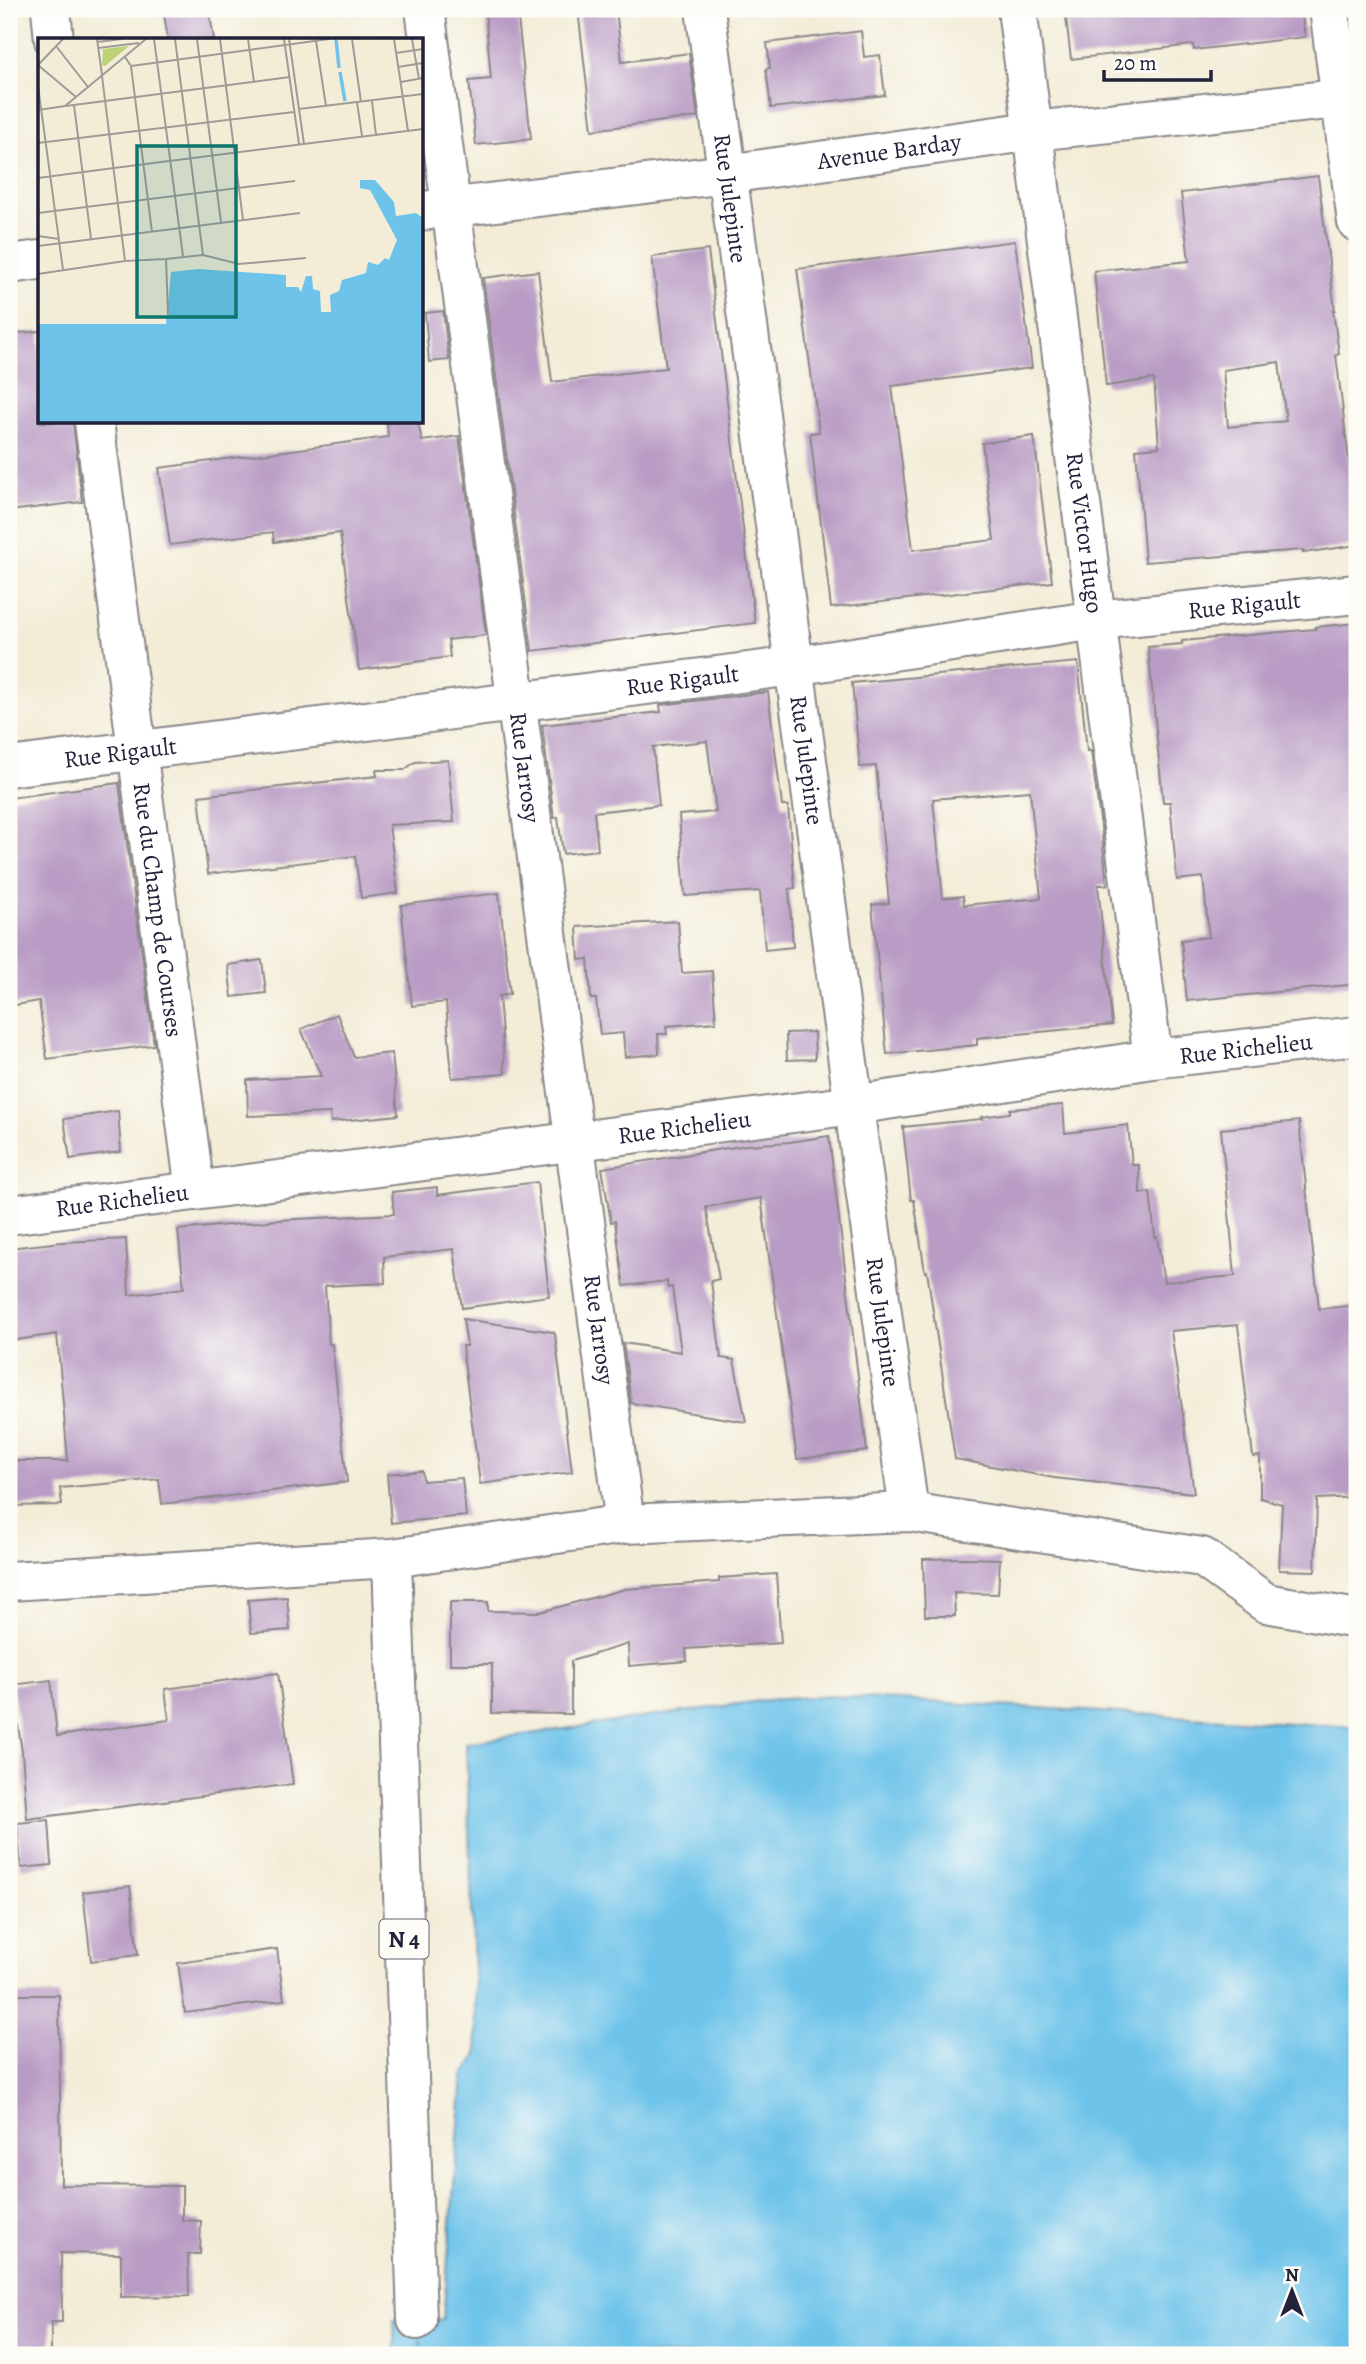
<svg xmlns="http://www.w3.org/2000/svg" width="1366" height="2364" font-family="Alegreya,serif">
  <rect width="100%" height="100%" fill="#fdfcf7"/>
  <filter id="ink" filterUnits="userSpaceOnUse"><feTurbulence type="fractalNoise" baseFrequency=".0143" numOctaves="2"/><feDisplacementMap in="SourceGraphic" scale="14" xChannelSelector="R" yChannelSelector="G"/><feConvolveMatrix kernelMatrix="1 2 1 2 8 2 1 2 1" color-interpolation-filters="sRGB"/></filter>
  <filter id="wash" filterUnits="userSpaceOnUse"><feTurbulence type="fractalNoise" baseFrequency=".00686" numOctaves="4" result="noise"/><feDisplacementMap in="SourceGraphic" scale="28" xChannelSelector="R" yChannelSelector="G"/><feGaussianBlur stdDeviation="1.57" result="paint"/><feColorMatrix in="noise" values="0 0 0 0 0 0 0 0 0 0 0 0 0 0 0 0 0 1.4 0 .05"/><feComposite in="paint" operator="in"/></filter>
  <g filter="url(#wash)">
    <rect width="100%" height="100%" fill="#f3ecd7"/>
    <path fill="#6dc3ea" stroke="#487292" stroke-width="2" d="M831 1696 1357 1727V2355H395L394 2320 443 2319 463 2076 477 2055 466 1743 766 1700Z"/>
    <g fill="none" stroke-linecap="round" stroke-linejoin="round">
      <path stroke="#3c5a78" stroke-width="2" stroke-dasharray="9 7" stroke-linecap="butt" d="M420 2339 423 2355"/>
    </g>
    <g id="blocks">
      <path fill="#b99cc5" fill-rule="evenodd" d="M209 9 214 40H168L164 14Z
        M485 9H517L531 139 476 145 469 81 491 79Z
        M578 9H616L622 62 689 53 698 117 592 130Z
        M1065 9H1301L1305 37 1194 50 1193 45 1071 59Z
        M861 31 864 57 880 55 885 95 771 108 766 69 770 68 767 43Z
        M1318 176 1335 310H1333L1339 354 1336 355 1357 526V545L1303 553V550L1145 562 1136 449 1159 447 1154 379 1106 386 1094 271 1189 261 1181 193ZM1279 362 1286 421 1228 427 1223 370Z
        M1015 241 1032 368 892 386 913 550 994 540 982 443 1034 436 1052 582 831 608 810 433 819 432 797 269Z
        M708 250 755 623 532 651 483 278 538 271 552 382 666 368 652 257Z
        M443 311 449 360 429 362 425 313Z
        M40 331V422H73L82 502 9 511V334Z
        M387 422H418L422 441 459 436 486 635 448 640 450 657 359 670 340 533 274 542 273 532 170 545 159 468 388 437Z
        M1357 623V984L1187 1001 1181 940 1209 937 1203 877 1177 880 1170 802H1163L1148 647 1182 644V641L1315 629V627Z
        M1078 662 1087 751H1091L1102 835 1107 885H1098L1112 1025 977 1038V1045L887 1054 872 905 889 903 876 766 860 767 852 683ZM1030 791 1041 898 964 905 963 896 943 898 933 799Z
        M768 692 782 806H788L795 888 789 889 793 947 765 950 760 891 685 896 679 815 716 812 707 741 653 747 659 805 594 812 598 850 563 854 558 817 554 818 542 725 661 712 660 705Z
        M448 760 454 822 389 825 398 893 361 898 355 856 208 874 199 796 377 776 376 770H404L415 762Z
        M119 783 154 1045 47 1059 39 1001 9 1006V798Z
        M499 893 510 994 499 996 505 1074 452 1078 446 1002 412 1006 401 905Z
        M678 921 682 973 712 971 716 1022 666 1026 667 1034H658L659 1054 625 1057 623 1033 600 1035 596 999H591L588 959 579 960 577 927Z
        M262 960 266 993 232 997 228 965Z
        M337 1014 354 1057 392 1053 398 1115 331 1122 330 1113 248 1116 247 1080 321 1076 301 1029Z
        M814 1032 815 1059 787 1060 786 1033Z
        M1063 1105 1065 1133 1128 1125 1132 1165H1139L1140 1193 1150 1192 1155 1237H1157L1164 1282 1235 1276 1221 1129 1299 1121 1319 1309 1357 1305V1497L1317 1499 1315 1571 1279 1570 1282 1504 1260 1498V1456L1253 1457 1238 1325 1171 1331 1194 1493 1054 1478 955 1459 927 1271 925 1272 914 1200H911L903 1127 982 1119 981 1117 1010 1113V1109Z
        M118 1111 121 1152 70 1159 64 1119Z
        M829 1136 867 1451 797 1459 761 1198 706 1207 719 1279 711 1281 721 1358 734 1360 746 1422 631 1403 623 1343 681 1352 672 1287 668 1288 667 1281 624 1286 615 1221 611 1222 602 1168 747 1145 790 1142Z
        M537 1182 549 1296 462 1308 454 1249 384 1257 385 1283 325 1286 329 1344H332L347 1482 162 1504 159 1479 60 1488 62 1505 9 1506V1461H68L57 1334 9 1341V1248L62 1242 126 1239 129 1295 184 1288 178 1230 278 1220 394 1214 392 1192 437 1187V1195Z
        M463 1319 553 1332 555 1334 572 1472 480 1484 462 1346H467Z
        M422 1471 423 1481 462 1478 466 1516 391 1523 387 1474Z
        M963 1558 1000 1559 998 1594 954 1593 955 1616H925L923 1559Z
        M776 1574 781 1643 686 1649 687 1661 629 1666 628 1644 571 1661V1714L492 1713V1664H450V1602H488V1611L540 1612 625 1589 719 1582V1578Z
        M287 1597 290 1630 251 1633 248 1600Z
        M278 1673 293 1784 27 1819 22 1752 12 1685 51 1680 57 1736 169 1720 165 1689Z
        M49 1820 52 1865 21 1868 17 1823Z
        M130 1886 138 1955 91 1961 83 1892Z
        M277 1949 284 2000 185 2013 178 1963Z
        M9 1995H59L61 2185 182 2186V2220L201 2221 200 2254H188L189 2296 121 2297V2254L61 2253 62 2322H51V2355H9Z"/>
    </g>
  </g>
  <g filter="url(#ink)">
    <use href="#blocks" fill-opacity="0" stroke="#8a8789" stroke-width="2"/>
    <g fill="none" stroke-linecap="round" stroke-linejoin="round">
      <g stroke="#8a8789" stroke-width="42">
        <g id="minor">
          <path d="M51 9 54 40"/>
          <path id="s1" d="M425 9 625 1524"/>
          <path id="s2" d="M705 9 909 1512"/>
          <path id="s3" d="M1017 9 1153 1059"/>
          <path d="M1329 9 1357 222"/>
          <path id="s4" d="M94 422 195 1191"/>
          <path id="s5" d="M9 767 794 666 1096 620 1357 594"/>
          <path id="s6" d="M9 1215 854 1105 1153 1059 1357 1036"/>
          <path d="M392 1558 625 1524 909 1512 1202 1557 1266 1603 1357 1619"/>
        </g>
      </g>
      <g stroke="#8a8789" stroke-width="42">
        <g id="major">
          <path id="s7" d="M422 211 727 174 1033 131 1357 97"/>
          <path d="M9 264 40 260"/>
          <path d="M9 1581 392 1558 417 2320"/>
        </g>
      </g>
      <use href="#minor" stroke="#fff" stroke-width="38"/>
      <use href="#major" stroke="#fff" stroke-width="38"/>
    </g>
  </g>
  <g text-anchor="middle" stroke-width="6" stroke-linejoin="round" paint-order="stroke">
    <rect fill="#fdfcf7" stroke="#646373" stroke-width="2" x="379.5" y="1919.5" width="49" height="39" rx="5"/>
    <g font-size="23" font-weight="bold" fill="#22223b">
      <text x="404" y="1947">N 4</text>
    </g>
    <g font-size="24" fill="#22223b" stroke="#fdfcf7">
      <text dy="8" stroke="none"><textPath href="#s7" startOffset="471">Avenue Barday</textPath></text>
      <text dy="8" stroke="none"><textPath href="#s2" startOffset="191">Rue Julepinte</textPath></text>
      <text dy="8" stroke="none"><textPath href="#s3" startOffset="528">Rue Victor Hugo</textPath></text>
      <text dy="8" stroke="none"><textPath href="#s5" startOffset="1246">Rue Rigault</textPath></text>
      <text dy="8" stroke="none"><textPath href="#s5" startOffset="679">Rue Rigault</textPath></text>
      <text dy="8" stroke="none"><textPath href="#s5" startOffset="112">Rue Rigault</textPath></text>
      <text dy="8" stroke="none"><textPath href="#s2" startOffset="758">Rue Julepinte</textPath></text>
      <text dy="8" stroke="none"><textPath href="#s1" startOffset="765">Rue Jarrosy</textPath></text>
      <text dy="8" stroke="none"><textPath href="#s4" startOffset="492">Rue du Champ de Courses</textPath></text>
      <text dy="8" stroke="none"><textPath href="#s6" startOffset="1248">Rue Richelieu</textPath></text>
      <text dy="8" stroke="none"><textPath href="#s6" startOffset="681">Rue Richelieu</textPath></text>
      <text dy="8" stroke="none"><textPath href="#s6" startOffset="114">Rue Richelieu</textPath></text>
      <text dy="8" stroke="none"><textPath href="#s2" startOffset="1325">Rue Julepinte</textPath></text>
      <text dy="8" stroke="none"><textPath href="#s1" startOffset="1332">Rue Jarrosy</textPath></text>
    </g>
  </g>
  <g transform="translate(38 38)">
    <rect width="385" height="385" fill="#f3ecd7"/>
    <path d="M91 8 67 28 64 27 65 11Z" fill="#bbd276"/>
    <path d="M322 142H337L356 164 358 178 378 175 385 180V384H0V286H128L133 234 160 231 248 237V249H260L263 254 268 238H274L275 251 282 253 283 274H293L292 257 301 253 304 242 328 235 330 224 340 227 347 220 351 222 359 202 332 152 322 150Z" fill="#6dc3ea"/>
    <path fill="none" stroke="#6dc3ea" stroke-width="3.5" d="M298 1 301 30M302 34 307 63M43 384 131 332 136 316 130 279"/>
    <path fill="none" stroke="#9f9b99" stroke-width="2" d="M59 1 64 37M116 1 145 218M137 1 165 217M159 1 183 184M182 1 205 182M210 1 216 44M246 1 261 106M251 1 266 106M314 1 323 64M356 1 370 93M374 1 381 41M278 3 288 68M59 4 84 1M18 8 50 49M60 10 101 5M358 15 385 11M87 19 93 28 114 194M0 27 38 59M0 27 25 1M93 28 291 1M360 29 385 25M64 38 87 223 128 221 130 276M363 44 385 40M0 48 25 232M334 63 338 97M319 64 324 98M36 67 53 201M28 68 252 39M261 71 385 56M0 72 27 68 108 1M0 105 256 74M76 130 385 91M0 140 76 130M0 175 257 143M0 198 21 201M0 208 262 175M128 221 165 217 201 226 268 220M0 236 87 223"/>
    <path fill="#0f766e" fill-opacity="0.15" stroke="#0f766e" stroke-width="3.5" d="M99 108H198V279H99Z"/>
    <rect width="385" height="385" fill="none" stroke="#22223b" stroke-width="3.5"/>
  </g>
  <rect width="1366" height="2364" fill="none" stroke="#fdfcf7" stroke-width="35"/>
  <g transform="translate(1292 2291)" stroke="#fdfcf7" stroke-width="5" paint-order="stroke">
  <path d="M0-5L12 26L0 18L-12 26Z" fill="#22223b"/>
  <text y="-10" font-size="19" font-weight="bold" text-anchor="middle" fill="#22223b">N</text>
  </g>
  <path d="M1104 70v10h107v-10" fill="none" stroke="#22223b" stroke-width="3.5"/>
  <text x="1114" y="70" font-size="21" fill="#22223b" stroke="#fdfcf7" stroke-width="5" paint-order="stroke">20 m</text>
</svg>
